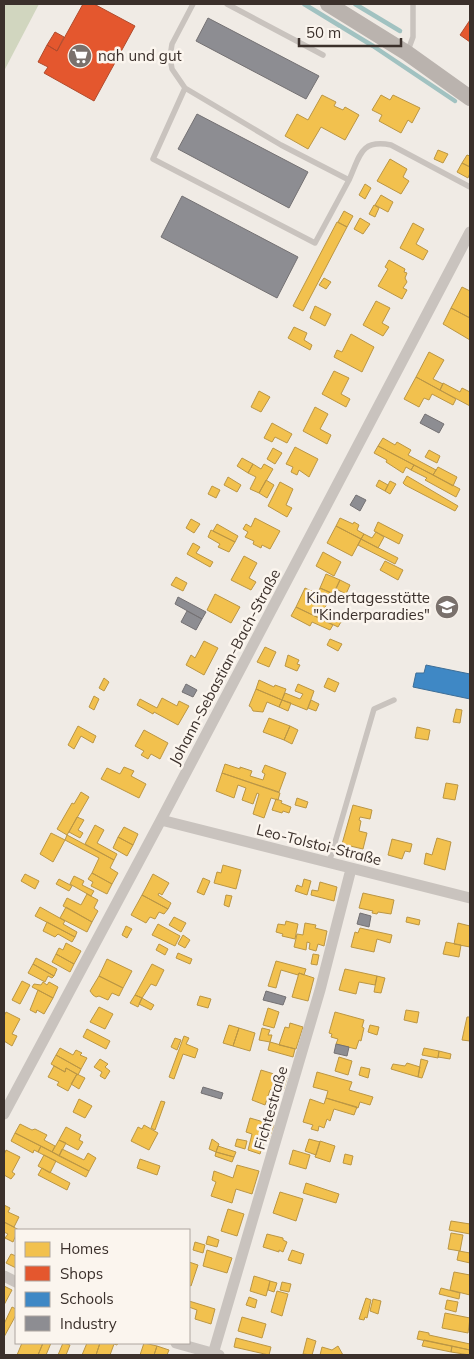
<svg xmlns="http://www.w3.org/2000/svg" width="474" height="1359" font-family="Mulish,sans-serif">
  <rect width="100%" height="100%" fill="#f0ebe5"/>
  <path fill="#d1d6bf" d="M4 4H39L4 71Z"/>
  <path fill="#f2c14e" stroke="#bb9644" d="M322 95 336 102 334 106 343 110 345 107 359 115 345 140 321 127 308 149 285 136 297 114 308 120Z
    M381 95 390 100 393 95 420 108 412 123 408 120 401 133 379 121 382 115 372 110Z
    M438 150 448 154 443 163 434 159Z
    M467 155 470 156V167L462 163Z
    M390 159 407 169 403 177 409 181 401 194 377 181Z
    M462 163 470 167V173L468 178 457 172Z
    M365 184 371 188 365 199 359 195Z
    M381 195 393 202 388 212 375 205Z
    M374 205 379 208 375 217 369 214Z
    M344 211 353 216 347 227 338 222Z
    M360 218 370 224 363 234 354 229Z
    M337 222 347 227 303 311 293 306Z
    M413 223 424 229 416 244 428 251 423 260 400 248Z
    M389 260 405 269 404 272 407 273 405 278 407 282 403 288 407 290 402 299 378 286 388 269 385 267Z
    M324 278 331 282 326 289 319 285Z
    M462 287 470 291V318L451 308Z
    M376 301 390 308 382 323 389 327 383 336 363 325Z
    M315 306 331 314 325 326 310 318Z
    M451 308 470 318V340L443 324Z
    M294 327 307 333 304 340 312 345 310 350 288 338Z
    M351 334 374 347 362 372 334 357 337 350 342 352Z
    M429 352 444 360 433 379 443 384 440 390 416 377Z
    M334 371 349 378 341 394 350 399 346 407 322 394Z
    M416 377 456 399 453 405 432 394 429 400 424 398 419 407 404 399Z
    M443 383 460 392 462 388 470 392V406L440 390Z
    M259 391 270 397 261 412 251 407Z
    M315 407 328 414 320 429 331 435 327 444 303 431Z
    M272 423 292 434 287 443 275 437 272 442 264 438Z
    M383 438 395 445 397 442 411 450 408 455 436 470 433 475 378 446Z
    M378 446 414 465 411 470 406 467 403 473 386 462 387 460 374 453Z
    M295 447 318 459 309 477 299 470 297 475 291 472 293 467 286 464Z
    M273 448 282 453 275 464 267 459Z
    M429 450 440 456 437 463 425 457Z
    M242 458 253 464 248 473 237 466Z
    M253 464 261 469 264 464 273 469 259 493 250 489 256 477 248 473Z
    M414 465 460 489 456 497 425 480 427 478 411 470Z
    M438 467 457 477 453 486 433 475Z
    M407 476 458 506 455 511 405 485 403 483Z
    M228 477 241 485 237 492 224 485Z
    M266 480 274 485 267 498 259 493Z
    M379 480 388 485 385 491 376 486Z
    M390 481 396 484 390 494 385 491Z
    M280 482 293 489 286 505 292 508 287 517 268 506Z
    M212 486 220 490 216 498 208 494Z
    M255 518 280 531 270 549 262 545 261 548 253 544 254 541 245 537 248 532 243 529 246 524 251 527Z
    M340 518 353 524 354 522 359 525 357 530 364 534 361 539 336 526Z
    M191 519 200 524 194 533 186 528Z
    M378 522 403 535 399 544 374 531Z
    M217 524 238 536 235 542 213 531Z
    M336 526 361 539 352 556 327 543Z
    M211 530 235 542 229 552 218 547 220 544 208 537Z
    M376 532 384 537 378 548 361 539 364 534 372 538Z
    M361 539 398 558 395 564 358 545Z
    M193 543 200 547 196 553 213 562 210 567 187 554Z
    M323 552 341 562 334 576 316 566Z
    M244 556 257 563 249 578 256 582 251 590 231 580Z
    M385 561 403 570 398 580 380 570Z
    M326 574 340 580 333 594 320 588Z
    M176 577 187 583 183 591 171 585Z
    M340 580 350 585 346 594 336 589Z
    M305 588 329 599 323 612 341 622 338 627 296 607Z
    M320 588 332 593 329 599 317 594Z
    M215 594 240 607 231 623 207 610Z
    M296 607 333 625 330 630 312 622 310 626 291 616Z
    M330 639 342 644 338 651 327 645Z
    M204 641 218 648 204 675 186 665 191 655 195 658Z
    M265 647 276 652 269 667 257 662Z
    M288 655 299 660 297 664 300 665 297 671 285 666Z
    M104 678 109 682 104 691 99 688Z
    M328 678 339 683 335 692 324 687Z
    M259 680 274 687 275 685 286 689 282 700 256 689Z
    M298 684 314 691 307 710 282 700 285 693 300 699 303 694 295 691Z
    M256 689 282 700 279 707 267 702 263 712 253 711 251 707 249 706Z
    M94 696 99 699 94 710 89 707Z
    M162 698 177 706 179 701 189 706 178 725 154 712 153 714 137 705 140 699 157 708Z
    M282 700 291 703 288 711 279 707Z
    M311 700 319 704 316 711 308 708Z
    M456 709 462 710 460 723 453 722Z
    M269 718 290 726 284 740 263 732Z
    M78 726 96 736 93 743 81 736 74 749 68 745Z
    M290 726 298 730 292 744 284 740Z
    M417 727 430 730 428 740 415 738Z
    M144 730 168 743 160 759 151 754 148 759 141 755 144 751 135 746Z
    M225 764 240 769V767L252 771 250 776 263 780 265 774 262 772 265 765 286 773 279 792 222 773Z
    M124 767 134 771 131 776 146 784 139 798 101 779 107 768 120 774Z
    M222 773 280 793 278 800 271 798 264 818 253 814 259 794 257 793 253 804 242 800 246 788 238 785 234 798 216 791Z
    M446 783 458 785 455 800 443 798Z
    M81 792 89 797 67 835 57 829 72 803 74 804Z
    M297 798 308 802 306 808 295 805Z
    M276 799 282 801 281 803 291 807 289 813 283 811 282 813 272 810Z
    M353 805 372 810 370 819 360 817 359 820 361 821 359 831 367 833 363 849 342 844Z
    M77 817 84 820 78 830 83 833 80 838 69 832Z
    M95 825 104 830 97 843 117 854 114 860 85 844Z
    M124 827 138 834 133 845 118 837Z
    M51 833 65 840 53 862 40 854Z
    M67 835 114 860 110 868 118 873 112 884 92 873 99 858 65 840Z
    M118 837 133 845 127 856 113 848Z
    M437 838 451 842 445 870 424 864 426 853 432 855Z
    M392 839 412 844 410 852 405 851 402 859 388 855Z
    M223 865 241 870 236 889 214 883 217 872 221 873Z
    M92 873 112 884 107 894 91 886 93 882 88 879Z
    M25 874 39 881 35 889 21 881Z
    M153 874 169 883 162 895 159 893 158 895 171 903 168 909 142 895Z
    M74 876 84 881 82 885 94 891 91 896 70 884Z
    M203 878 210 881 204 895 197 892Z
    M59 879 72 886 69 891 56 884Z
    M304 879 311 881 307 895 295 891 297 885 302 887Z
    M320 882 337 887 334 901 311 895 312 890 318 891Z
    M363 893 394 900 391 914 378 912 377 914 372 913 373 911 359 908Z
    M87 894 98 900 94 908 98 911 92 922 63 906 67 898 81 905Z
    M142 895 168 909 164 914 159 912 155 919 150 917 146 923 131 915Z
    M226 895 232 896 229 907 224 905Z
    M40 907 65 921 63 924 77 932 75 937 35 916Z
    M66 907 92 922 87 932 60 918Z
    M174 917 186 923 181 932 169 925Z
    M407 917 420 920 419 925 406 922Z
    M286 921 298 924 295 939 282 936 283 934 276 932 278 924 285 925Z
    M47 922 75 937 72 942 58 934 55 937 43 931Z
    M305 923 316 925 315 928 327 931 324 946 318 944 316 951 309 949 310 943 307 942 306 950 294 947 297 934 303 935Z
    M458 923 470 926V947L454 944Z
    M158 924 180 936 175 946 152 935Z
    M126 926 132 929 127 938 122 935Z
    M360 928 392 935 390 943 377 939 374 952 351 947 355 932 358 933Z
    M183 935 190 940 185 948 178 944Z
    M446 942 461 945 459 957 443 954Z
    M66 943 81 951 74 964 56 954 59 948 63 950Z
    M159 944 168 949 165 955 156 950Z
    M178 953 192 959 190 964 176 958Z
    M56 954 74 964 70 972 52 962Z
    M313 954 319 955 317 965 311 964Z
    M36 958 57 969 54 976 33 964Z
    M107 959 132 971 123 988 99 976Z
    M276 961 306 969 304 975 299 973 298 975 281 970 276 988 268 986Z
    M33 964 54 976 52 978 48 976 45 982 28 973Z
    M152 964 164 970 156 986 151 984 142 998 135 995Z
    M345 969 377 976 375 985 359 982 356 994 339 990Z
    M299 973 314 978 308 1001 292 997Z
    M99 976 123 988 119 996 112 993 108 1000 99 996 96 997 93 995 90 991Z
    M377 976 385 978 381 993 374 992Z
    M22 981 30 985 20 1004 12 1000Z
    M43 982 47 985 49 982 58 987 53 998 32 987 34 984 41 985Z
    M38 990 53 998 44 1014 37 1010 36 1013 30 1010Z
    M135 995 142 998 138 1007 130 1003Z
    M200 996 211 999 208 1008 197 1005Z
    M142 998 154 1005 151 1010 139 1004Z
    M99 1007 113 1014 105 1029 90 1022Z
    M268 1008 279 1012 274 1028 263 1025Z
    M406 1010 419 1012 417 1023 404 1020Z
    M6 1012 20 1019 12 1034 17 1036 12 1046 4 1041V1016Z
    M335 1012 364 1020 362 1027 364 1028 361 1041 359 1040 356 1049 336 1044 338 1039 331 1037 332 1034 329 1033Z
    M467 1017H470V1041L462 1040Z
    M290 1023 303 1027 296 1049 279 1045 285 1027 289 1028Z
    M229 1025 239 1028 233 1046 223 1043Z
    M370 1025 379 1027 377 1035 368 1032Z
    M239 1028 255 1033 250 1051 233 1046Z
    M262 1028 270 1030 268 1035H272L270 1042 259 1040Z
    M87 1029 110 1041 106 1049 83 1037Z
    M184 1036 189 1038 186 1044 198 1049 195 1058 183 1054 174 1079 169 1077Z
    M175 1038 181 1040 177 1050 171 1047Z
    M270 1042 295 1049 293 1057 268 1050Z
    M60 1048 73 1055 76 1050 82 1053 80 1055 87 1058 81 1069 56 1055Z
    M424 1048 439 1051 438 1058 422 1055Z
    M439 1051 451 1054 450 1059 438 1057Z
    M56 1055 81 1069 78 1075 66 1068 65 1072 51 1064Z
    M339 1057 352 1061 348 1075 335 1071Z
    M100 1059 108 1064 105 1067 110 1071 105 1079 100 1076 102 1072 94 1067Z
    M421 1059 428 1061 422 1078 418 1077Z
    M407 1063 420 1067 418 1077 391 1069 393 1064 405 1066Z
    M54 1066 65 1072 66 1068 77 1074 68 1091 57 1085 59 1082 48 1077Z
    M361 1067 370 1069 368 1078 359 1075Z
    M261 1070 287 1078 283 1091 274 1088 270 1090 265 1105 252 1100Z
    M317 1072 352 1082 349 1090 373 1097 370 1105 360 1102 358 1108 326 1098 328 1091 313 1087Z
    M77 1074 85 1078 79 1089 71 1084Z
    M326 1098 357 1107 354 1115 334 1109 330 1121 327 1119 324 1128 319 1126 318 1131 311 1129 313 1125 303 1122 310 1099 324 1104Z
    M79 1099 92 1106 85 1118 73 1112Z
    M161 1101 165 1102 155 1130 151 1128Z
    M250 1118 274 1125 269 1139 265 1138 260 1154 248 1150 252 1134 246 1132Z
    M20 1124 32 1130 35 1129 47 1135 44 1140 55 1146 52 1152 15 1133Z
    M144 1125 158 1133 149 1150 131 1141 138 1127 142 1129Z
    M66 1127 81 1135 79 1140 83 1142 78 1150 59 1140Z
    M15 1133 41 1146 38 1152 34 1150 33 1153 11 1141Z
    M212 1139 219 1144 216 1152 209 1149Z
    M237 1139 247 1141 245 1149 235 1146Z
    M309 1139 320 1142 316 1155 305 1151Z
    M59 1140 66 1143 59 1156 52 1152Z
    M320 1141 335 1146 330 1162 315 1157Z
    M41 1146 89 1171 86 1177 38 1152Z
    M218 1146 236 1152 234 1157 216 1152Z
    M62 1149 84 1160 88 1153 96 1158 89 1171 59 1156Z
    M6 1150 20 1157 12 1172 15 1174 11 1179 4 1175V1155Z
    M293 1150 310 1155 306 1169 289 1164Z
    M216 1152 234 1157 232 1162 215 1156Z
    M345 1154 353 1156 351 1165 343 1163Z
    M44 1155 56 1161 50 1173 38 1166Z
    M140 1159 160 1166 157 1175 137 1168Z
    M237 1165 259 1171 252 1194 236 1189 232 1203 211 1196 216 1182 212 1180 214 1171 233 1178Z
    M42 1168 70 1183 67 1190 38 1175Z
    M306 1183 339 1194 336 1203 303 1193Z
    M280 1192 303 1199 296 1221 273 1213Z
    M4 1205 10 1208 8 1212 19 1217 14 1227 4 1222Z
    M228 1209 244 1214 237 1236 221 1231Z
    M451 1221 470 1224V1234L449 1230Z
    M4 1222 19 1230H16V1235L13 1242 5 1238 8 1234 4 1232Z
    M451 1233 463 1235 460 1251 448 1249Z
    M267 1234 283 1238V1240L287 1242 283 1252 279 1250V1252L263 1247Z
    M208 1236 219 1240 217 1247 206 1244Z
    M195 1242 205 1245 203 1253 193 1250Z
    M207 1250 232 1258 227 1273 203 1266Z
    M292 1250 304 1254 301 1264 288 1260Z
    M459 1251 470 1253V1263L457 1260Z
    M11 1254 16 1256V1268L6 1263Z
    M189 1262 198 1265 191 1286 189 1285Z
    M454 1272 470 1275V1295L450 1290Z
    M254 1276 270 1281 266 1296 250 1291Z
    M270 1281 277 1283 274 1292 268 1290Z
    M282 1282 291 1284 289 1292 280 1290Z
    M4 1286 12 1290 4 1305Z
    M441 1288 460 1293 459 1299 439 1294Z
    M277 1291 288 1294 282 1316 271 1312Z
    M249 1297 257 1300 255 1308 246 1305Z
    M366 1298 371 1300 367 1318 365 1317 364 1320 359 1319Z
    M373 1299 381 1301 378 1314 370 1311Z
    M447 1300 458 1302 456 1312 445 1309Z
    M189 1301 215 1309 211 1324 195 1319 197 1310 189 1307Z
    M12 1307 16 1309V1315L4 1337V1324Z
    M445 1313 470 1318 468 1333 442 1328Z
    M242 1317 266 1324 262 1338 238 1331Z
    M419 1331 429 1333V1335L470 1344V1350L417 1339Z
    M236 1338 271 1347 269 1355 234 1347Z
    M307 1338 316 1341 312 1355 303 1354Z
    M424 1340 452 1346 451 1352 422 1346Z
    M22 1343H43L38 1355H17Z
    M43 1343H51L46 1355H38Z
    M63 1343 70 1345 66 1355H58Z
    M87 1343H100L96 1355H82Z
    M100 1343H118L117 1345 114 1344 110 1355H96Z
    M144 1343 157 1346 154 1355H140Z
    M157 1346 169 1350 167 1355H154Z
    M338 1346 343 1355H320L322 1347 332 1350Z
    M452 1346 470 1350V1355L451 1352Z"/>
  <path fill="#e4572e" stroke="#b14b2d" d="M83 4H94L135 26 94 101 44 73 48 67 38 62 47 45 57 51Z
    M470 20V42L460 35Z
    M55 32 64 37 57 51 47 45Z"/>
  <path fill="#3f88c5" stroke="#3e6e97" d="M426 665 470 674V699L413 687 416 673H424Z"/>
  <path fill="#8d8d92" stroke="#747173" d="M208 18 319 76 306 99 196 41Z
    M197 114 308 172 289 208 178 149Z
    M182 196 298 257 277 298 161 237Z
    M425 414 444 424 439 433 420 423Z
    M356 495 366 500 360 511 350 505Z
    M178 597 206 612 202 619 175 604Z
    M187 611 202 619 196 630 181 622Z
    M186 684 197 690 193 697 182 692Z
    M360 913 371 916 369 927 357 924Z
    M266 991 286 997 283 1005 263 1000Z
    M336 1044 349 1047 347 1056 334 1053Z
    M203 1087 223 1093 221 1099 201 1093Z"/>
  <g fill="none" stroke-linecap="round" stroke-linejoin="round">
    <path stroke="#a1c2c1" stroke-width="4.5" d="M304 4 373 46 455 101
      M355 4 400 31"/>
    <path stroke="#c9c3be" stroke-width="5.5" d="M227 4 323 55
      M407 53 413 37V4
      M185 88 153 159 315 243 349 180 281 145 185 88 172 69 170 57 172 44 193 4
      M349 180C360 156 360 139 391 145L470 187
      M329 863 374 709 394 700"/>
    <path stroke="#c9c3be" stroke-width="11" d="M161 820 470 898
      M4 1114 161 820 470 232
      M4 1276 16 1282
      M176 1343 219 1355
      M213 1354 320 990 351 869"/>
    <path stroke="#bab3ae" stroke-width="16" d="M328 4 407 53 470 98"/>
  </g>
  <defs>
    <g id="supermarket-disc" transform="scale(1.25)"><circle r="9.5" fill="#7a716c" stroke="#fbf5ee"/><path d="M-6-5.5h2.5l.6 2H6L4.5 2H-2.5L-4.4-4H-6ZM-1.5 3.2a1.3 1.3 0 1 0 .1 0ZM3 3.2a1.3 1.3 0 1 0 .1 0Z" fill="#fff"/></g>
    <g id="school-disc" transform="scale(1.25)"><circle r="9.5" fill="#7a716c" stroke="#fbf5ee"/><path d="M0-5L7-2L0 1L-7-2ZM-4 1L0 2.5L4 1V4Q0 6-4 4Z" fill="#fff"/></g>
  </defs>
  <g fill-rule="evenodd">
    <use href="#supermarket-disc" x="80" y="56"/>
    <use href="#school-disc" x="447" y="607"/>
  </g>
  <g text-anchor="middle" stroke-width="5" stroke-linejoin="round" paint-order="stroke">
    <g font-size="15" fill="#3b302b" stroke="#fbf5ee" text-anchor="start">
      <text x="98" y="61">nah und gut</text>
      <text x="430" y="603" text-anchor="end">Kindertagesstätte<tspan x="430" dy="17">"Kinderparadies"</tspan></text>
    </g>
    <g font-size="15" fill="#3b302b" stroke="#fbf5ee">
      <text transform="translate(225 667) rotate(-62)" y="5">Johann-Sebastian-Bach-Straße</text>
      <text transform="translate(319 845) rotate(14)" y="5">Leo-Tolstoi-Straße</text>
      <text transform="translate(271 1108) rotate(-74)" y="5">Fichtestraße</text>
    </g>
  </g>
  <rect width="474" height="1359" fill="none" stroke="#3b302b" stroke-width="10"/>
  <rect x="15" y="1229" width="175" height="115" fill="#fbf5ee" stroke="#aea6a0"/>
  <rect x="25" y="1242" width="25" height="15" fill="#f2c14e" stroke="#aea6a0"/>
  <text x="60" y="1254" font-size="15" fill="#3b302b">Homes</text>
  <rect x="25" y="1266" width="25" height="15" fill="#e4572e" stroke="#aea6a0"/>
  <text x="60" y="1279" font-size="15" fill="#3b302b">Shops</text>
  <rect x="25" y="1292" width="25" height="15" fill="#3f88c5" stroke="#aea6a0"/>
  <text x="60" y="1304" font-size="15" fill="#3b302b">Schools</text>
  <rect x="25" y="1316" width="25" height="15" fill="#8d8d92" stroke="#aea6a0"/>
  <text x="60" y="1329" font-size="15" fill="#3b302b">Industry</text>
  <path d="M299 38v8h102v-8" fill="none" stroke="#3b302b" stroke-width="2.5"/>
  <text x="306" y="38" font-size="15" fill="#3b302b" stroke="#fbf5ee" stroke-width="4" paint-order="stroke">50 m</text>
</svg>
